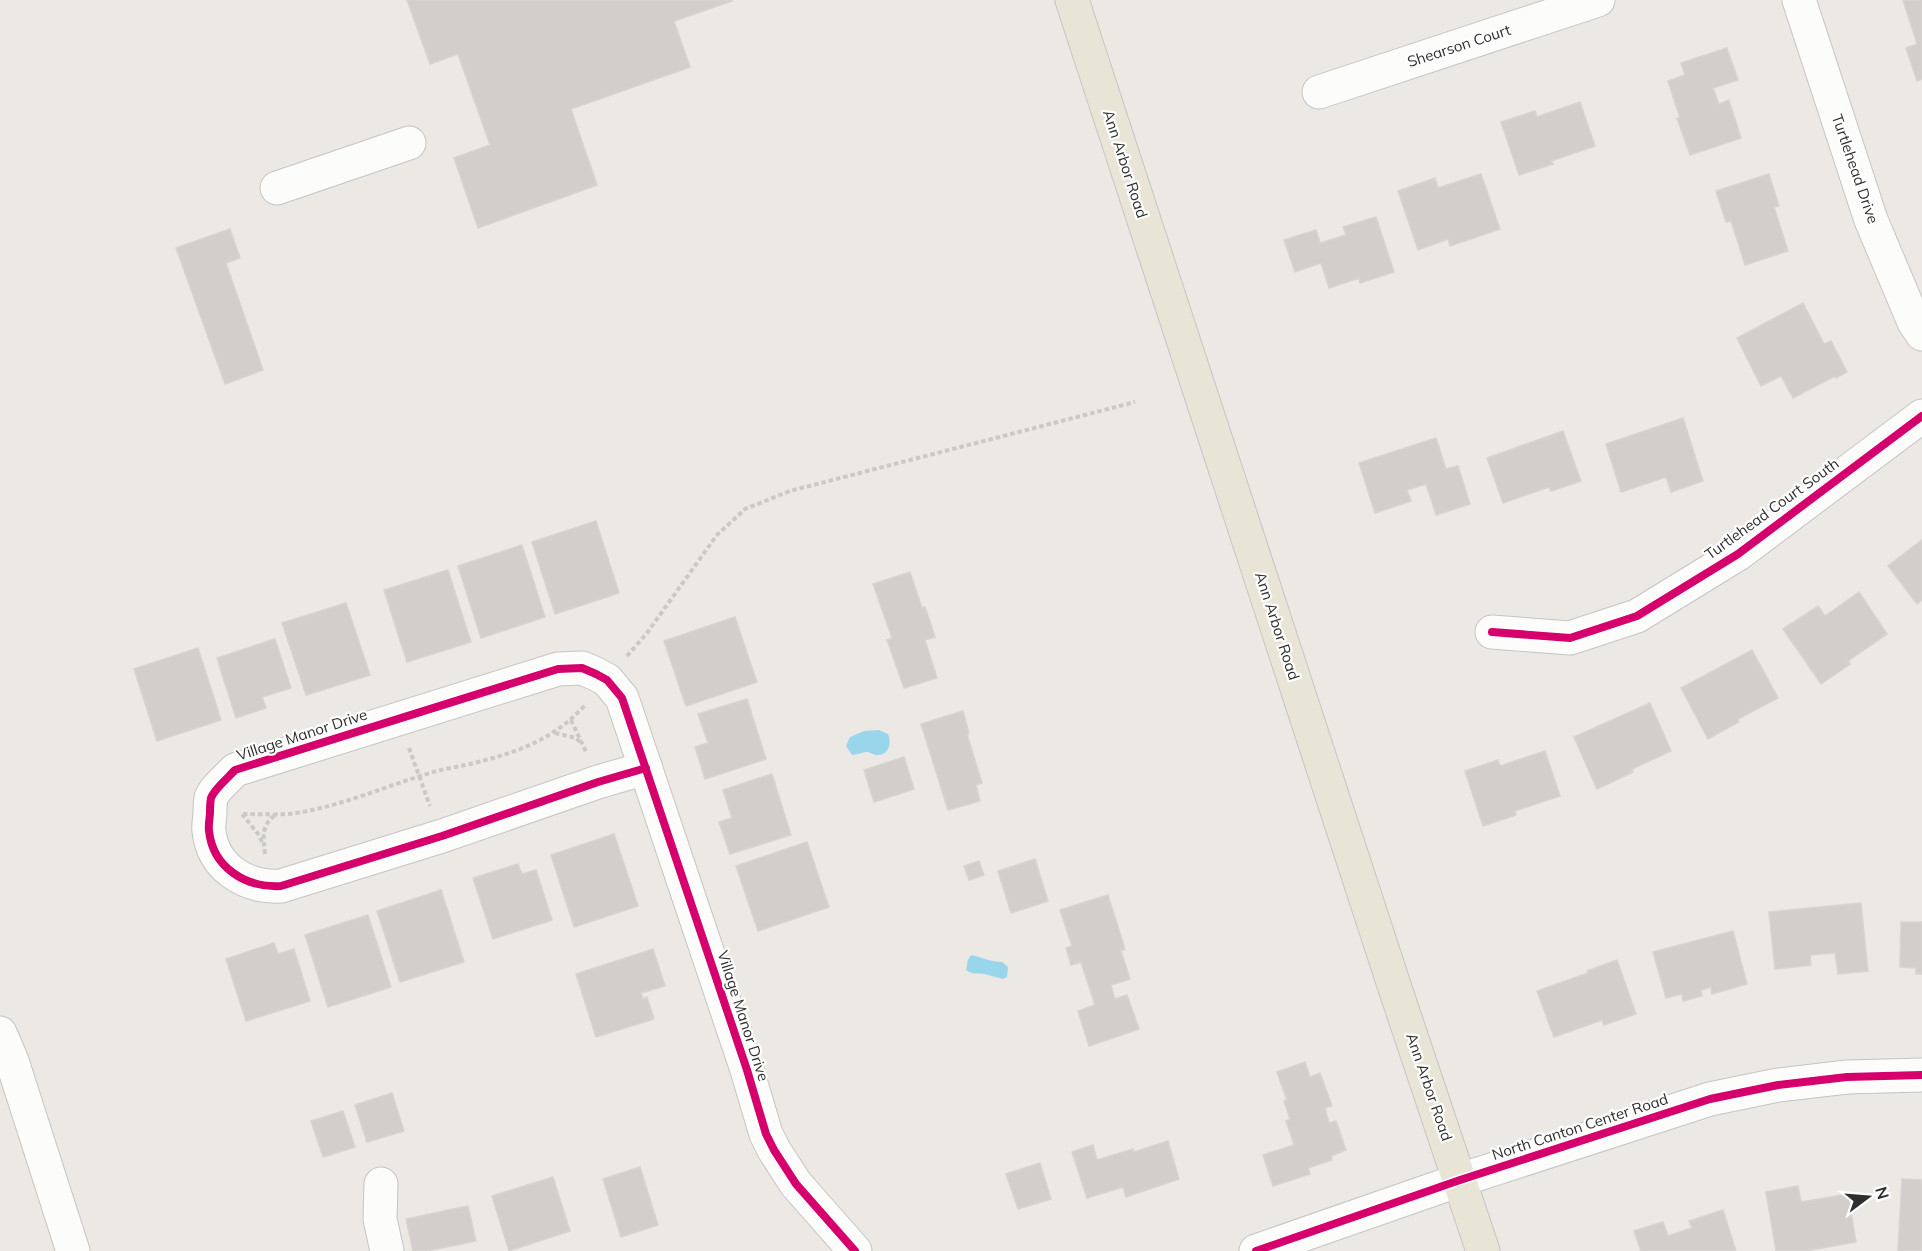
<svg xmlns="http://www.w3.org/2000/svg" width="1922" height="1251" font-family="Mulish,sans-serif">
  <rect width="100%" height="100%" fill="#ece8e4"/>
  <path fill="#99d6ec" d="M879 730 888 734C892 743 889 756 876 755 873 755 870 752 867 752 862 752 858 755 852 755L846 746 850 737 864 731Z
    M972 955C983 958 992 962 1002 962L1008 967 1007 977 1003 979C998 978 993 976 988 975 981 972 973 976 966 970 968 964 966 959 972 955Z"/>
  <path fill="#d1cecb" stroke="#d7d4d0" stroke-width="1.5" d="M407 0H731L732 1 674 21 690 67 571 109 597 185 478 228 454 158 490 145 458 54 430 64Z
    M1903 0H1922V79L1917 81 1906 48 1917 44Z
    M1727 48 1738 80 1713 88 1719 104 1729 100 1741 138 1690 155 1677 118H1680L1668 81 1685 75 1681 63Z
    M1580 102 1595 146 1551 161 1553 164 1519 175 1501 122 1535 111 1537 117Z
    M1481 174 1500 229 1450 246 1448 239 1418 250 1398 191 1435 178 1438 188Z
    M1769 174 1779 206 1774 207 1788 251 1745 265 1731 221 1726 222 1716 191Z
    M1376 217 1394 272 1360 283 1359 278 1329 288 1321 263 1295 272 1284 240 1316 230 1320 243 1346 235 1343 227Z
    M230 229 240 258 226 263 263 370 225 384 176 248Z
    M1803 303 1824 344 1831 341 1847 372 1836 378 1835 376 1793 398 1781 376 1761 386 1737 338Z
    M1683 418 1703 481 1671 492 1666 477 1621 492 1606 444Z
    M1563 431 1581 481 1551 491 1549 487 1503 503 1487 458Z
    M1436 438 1446 469 1458 466 1470 504 1436 515 1426 484 1407 490 1411 501 1375 513 1359 463Z
    M596 521 619 593 555 614 532 542Z
    M1922 540V600L1917 604 1888 566Z
    M522 545 545 617 481 638 458 566Z
    M448 570 471 642 407 662 384 590Z
    M910 572 922 608 925 607 935 637 925 640 937 678 904 688 887 640 892 638 873 584Z
    M1859 592 1887 634 1848 661 1850 664 1821 684 1783 629 1818 606 1825 616Z
    M346 603 370 675 306 695 282 623Z
    M735 617 757 682 686 706 664 641Z
    M275 639 291 688 262 697 266 708 236 718 217 658Z
    M198 648 221 720 157 741 134 669Z
    M1752 650 1778 698 1738 719 1739 722 1708 739 1681 688Z
    M747 699 766 759 705 779 695 747 708 743 698 714Z
    M1650 703 1671 751 1632 769 1633 772 1597 789 1574 737Z
    M963 711 969 733 967 734 982 783 976 785 980 801 948 810 921 724Z
    M1545 751 1560 796 1515 811 1516 815 1483 826 1465 771 1498 760 1500 766Z
    M904 757 914 789 874 802 864 770Z
    M772 774 791 835 730 854 719 822 732 818 723 790Z
    M614 834 638 906 574 927 551 855Z
    M807 842 829 907 758 931 736 866Z
    M1035 859 1048 901 1011 913 998 871Z
    M979 861 984 875 969 880 964 866Z
    M518 864 522 874 536 870 552 920 493 939 473 878Z
    M441 890 464 962 400 982 377 911Z
    M1108 895 1125 949 1121 951 1130 979 1111 985 1115 999 1127 995 1139 1029 1089 1046 1078 1011 1095 1005 1081 962 1071 965 1066 948 1072 946 1060 910Z
    M1861 903 1868 971 1838 974 1835 953 1810 955 1811 965 1775 969 1769 912Z
    M368 915 391 987 328 1007 305 935Z
    M1901 922H1922V974H1916V968L1900 967Z
    M1733 931 1747 984 1712 994 1711 987 1701 990 1702 996 1683 1001 1682 994 1666 998 1653 952Z
    M274 943 278 954 294 949 310 1001 246 1021 226 959Z
    M653 949 665 986 641 993 643 999 647 997 654 1019 596 1037 576 974Z
    M1617 960 1636 1014 1604 1025 1602 1020 1554 1037 1537 991 1588 973 1587 971Z
    M1305 1062 1310 1077 1320 1073 1332 1106 1325 1108 1329 1123 1336 1121 1346 1150 1331 1156 1332 1160 1308 1168 1310 1174 1273 1186 1263 1155 1294 1145 1286 1121 1290 1119 1284 1101 1287 1100 1277 1072Z
    M392 1093 404 1131 367 1142 355 1105Z
    M343 1111 355 1147 323 1157 311 1121Z
    M1168 1141 1179 1179 1126 1197 1123 1187 1087 1198 1072 1152 1093 1145 1097 1160 1133 1149 1134 1152Z
    M1040 1163 1051 1199 1018 1209 1006 1174Z
    M640 1167 658 1225 621 1237 603 1179Z
    M553 1177 570 1231 509 1251 492 1196Z
    M1902 1179 1922 1180V1251H1898Z
    M1798 1186 1801 1202 1848 1194 1856 1242 1805 1251H1776L1766 1192Z
    M468 1206 476 1241 427 1251H413L406 1219Z
    M1723 1210 1736 1251H1641L1634 1231 1663 1222 1668 1236 1692 1228 1689 1221Z"/>
  <g fill="none" stroke-linecap="round" stroke-linejoin="round">
    <g stroke="#c5c4c5" stroke-width="35">
      <path id="minor" d="M1799 0 1871 220 1914 322 1922 334
        M1319 92 1598 0
        M277 188 409 143
        M1492 632 1570 638 1637 616 1738 554 1922 416
        M646 768 598 782 442 836 281 886C246 888 213 868 209 831 208 825 210 818 210 812 210 808 210 803 211 798 214 789 228 778 235 770L558 669 582 668 596 674 607 680 622 698 747 1070 766 1134 774 1150 796 1184 855 1251
        M0 1033 12 1061 73 1251
        M381 1184 380 1219 387 1251
        M1256 1251 1460 1180 1710 1099 1778 1085 1847 1077 1922 1075"/>
    </g>
    <g stroke="#c6c5c4" stroke-width="35">
      <path id="major" d="M1072 0 1394 985 1483 1251"/>
    </g>
    <path stroke="#c9c9c8" stroke-width="4" stroke-dasharray="4.5 3" stroke-linecap="butt" d="M627 656 647 633 717 535 745 509 790 491 1135 402
      M571 720 586 752
      M555 733 576 738 581 743
      M409 748 430 806
      M242 814 259 835 262 842
      M243 814C258 814 274 815 289 814 337 808 383 787 430 773 443 769 457 767 470 764 516 753 554 740 586 704
      M265 854C263 837 261 826 275 815"/>
    <use href="#minor" stroke="#fcfcfb" stroke-width="33"/>
    <use href="#major" stroke="#e8e4d6" stroke-width="33"/>
    <g stroke="#fff" stroke-width="11">
      <path id="cycleway" d="M1492 632 1570 638 1637 616 1738 554 1922 416
        M646 768 598 782 442 836 281 886C246 888 213 868 209 831 208 825 210 818 210 812 210 808 210 803 211 798 214 789 228 778 235 770L558 669 582 668 596 674 607 680 622 698 747 1070 766 1134 774 1150 796 1184 855 1251
        M1256 1251 1460 1180 1710 1099 1778 1085 1847 1077 1922 1075"/>
    </g>
    <use href="#cycleway" stroke="#d6006c" stroke-width="8"/>
  </g>
  <g text-anchor="middle" stroke-width="4.5" stroke-linejoin="round" paint-order="stroke">
    <g font-size="15" fill="#2e2e2e" stroke="#fff">
      <text transform="translate(1459 46) rotate(-18)" y="5">Shearson Court</text>
      <text transform="translate(1125 164) rotate(72)" y="5">Ann Arbor Road</text>
      <text transform="translate(1855 169) rotate(71)" y="5">Turtlehead Drive</text>
      <text transform="translate(1772 509) rotate(-36)" y="5">Turtlehead Court South</text>
      <text transform="translate(1277 626) rotate(72)" y="5">Ann Arbor Road</text>
      <text transform="translate(302 735) rotate(-18)" y="5">Village Manor Drive</text>
      <text transform="translate(743 1016) rotate(72)" y="5">Village Manor Drive</text>
      <text transform="translate(1429 1087) rotate(71)" y="5">Ann Arbor Road</text>
      <text transform="translate(1580 1127) rotate(-18)" y="5">North Canton Center Road</text>
    </g>
  </g>
  <g transform="translate(1868 1197) rotate(74)" stroke="#ffffff" stroke-width="4.5" paint-order="stroke">
  <path d="M0-4.5L10 22L0 15L-10 22Z" fill="#2e2e2e"/>
  <text y="-9" font-size="16" font-weight="bold" text-anchor="middle" fill="#2e2e2e">N</text>
  </g>
</svg>
